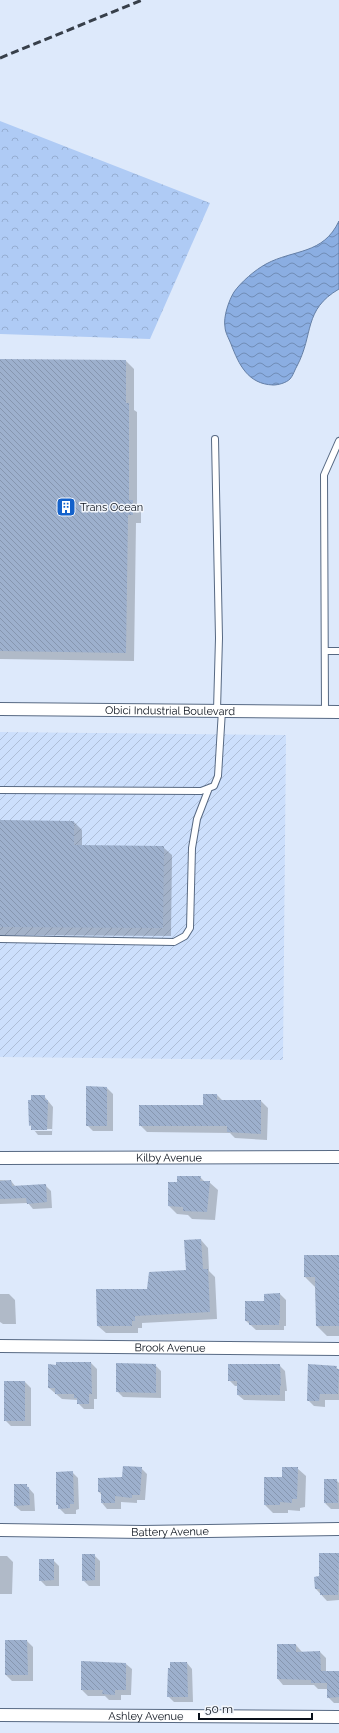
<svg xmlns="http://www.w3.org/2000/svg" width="339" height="1733" font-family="Raleway,sans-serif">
  <defs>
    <pattern id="industrial-furrows" width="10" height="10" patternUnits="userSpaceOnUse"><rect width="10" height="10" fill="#ccdffc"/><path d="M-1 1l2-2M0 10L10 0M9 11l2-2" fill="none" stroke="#aebed7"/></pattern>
    <pattern id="forest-crowns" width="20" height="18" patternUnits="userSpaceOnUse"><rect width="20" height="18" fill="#afcbf5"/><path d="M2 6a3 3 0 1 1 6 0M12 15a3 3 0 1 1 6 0" fill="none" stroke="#95add1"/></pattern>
    <pattern id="water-waves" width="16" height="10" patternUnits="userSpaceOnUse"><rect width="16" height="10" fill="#8baee2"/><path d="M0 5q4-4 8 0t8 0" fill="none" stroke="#708cb6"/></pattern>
    <pattern id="building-back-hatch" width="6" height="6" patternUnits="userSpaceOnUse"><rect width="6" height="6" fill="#9db0cd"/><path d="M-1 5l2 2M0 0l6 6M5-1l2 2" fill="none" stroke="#8696af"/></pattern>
  </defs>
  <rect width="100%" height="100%" fill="#dde9fb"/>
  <path fill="url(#industrial-furrows)" d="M0 732 286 735 283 1060 0 1057Z"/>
  <path fill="url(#forest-crowns)" d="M0 121 210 203 150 339 0 334Z"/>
  <path fill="url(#water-waves)" stroke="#647fa6" d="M339 221V289C303 310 314 334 297 366 295 369 293 376 290 379 286 383 278 385 273 385 248 384 239 365 231 344 229 339 225 332 225 327 223 317 229 300 234 292 241 282 255 270 266 264 294 249 323 255 339 221Z"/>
  <path fill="#0003" fill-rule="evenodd" d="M0 360 126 361 134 369V410L137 412V505L141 509V523H136L134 661 0 659Z
    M0 821 74 822 82 830V846L163 847 172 855 171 936 0 935Z
    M107 1088 113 1094V1131H93L87 1125Z
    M217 1095 223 1101H261L268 1108 267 1140 235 1138 230 1133 147 1132 140 1125 204 1106Z
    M44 1096 53 1107 52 1135H38L30 1125ZM33 1129H52V1131H35Z
    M200 1177 205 1182H209L218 1190 215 1220 192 1219 188 1215 177 1214 169 1206 178 1183Z
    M0 1180 11 1181 16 1187 45 1185 51 1191 52 1208 33 1209 28 1203 0 1204Z
    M201 1240 208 1248 209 1271 215 1277 217 1319 142 1323V1328H138V1333H106L98 1326 148 1290 187 1271Z
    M339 1256V1336H327L317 1326 315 1287 305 1277Z
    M0 1294H9L15 1300 16 1324H3L0 1322Z
    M280 1294 286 1300V1326H284V1330H256L246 1321 265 1302Z
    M91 1363 97 1369V1399H94V1409H84L78 1403V1400L62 1399 49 1388Z
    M155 1365 161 1371V1398L123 1397 117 1391Z
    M279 1365 285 1371 287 1391H285V1401L244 1400 238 1395V1386H235L229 1380Z
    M336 1367 339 1370V1400H325V1407L314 1406 308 1400Z
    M25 1382 31 1388V1426H11L5 1420Z
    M141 1468 147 1474 145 1500H137V1503L121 1502V1509H107L102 1503V1495L99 1492Z
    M297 1468 306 1476 305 1507 300 1508V1511L288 1510V1513H273L265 1505 283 1478Z
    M72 1472 78 1478 79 1509 76 1510V1514H65L59 1508Z
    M325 1480H336L339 1483V1509H331L325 1503Z
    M26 1485 34 1494 35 1511H21L15 1506Z
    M320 1554H339V1600L327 1601 316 1589 320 1577Z
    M94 1555 100 1561V1586H89L83 1580Z
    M0 1556H7L13 1562 12 1594H0Z
    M53 1560 59 1566V1586H46L40 1580Z
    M6 1641H27L33 1647V1681H12L6 1675Z
    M296 1645 302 1652H320L326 1658V1672H339V1703H334L328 1697V1689H318L314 1685H283L278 1679Z
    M187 1663 192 1669 193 1702H174L168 1696Z
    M126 1664 132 1669 131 1695H121V1700H109L105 1696H88L82 1690Z"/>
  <path fill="url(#building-back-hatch)" d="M0 359 126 360V403H129V500H133V515H128L126 653 0 651Z
    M0 820 74 821V845L164 846 163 928 0 927Z
    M86 1086 107 1087V1126H86Z
    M203 1094H217V1100H261V1134L227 1132V1126H139V1105H203Z
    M31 1095H45V1100H48L47 1130H31V1125L29 1126 28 1100H31Z
    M177 1176H201L200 1181H210L207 1212 183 1211V1207L168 1206V1182H177Z
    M11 1180 12 1186 46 1184 47 1202 27 1204 26 1198 0 1199V1181Z
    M201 1239 203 1269H208L210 1312 135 1316V1321H132V1326H97L96 1289H147L149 1272 186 1270 184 1240Z
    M304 1255H339V1326H316L315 1277H304Z
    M280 1293V1320H279V1325H249V1321H245V1301H264V1294Z
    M56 1362H91L92 1394H89V1404H77V1398H74V1394H55V1388H48V1364L56 1365Z
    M116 1363 156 1364V1393L116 1392Z
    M228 1364H280L281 1386H280V1395H237V1381H228Z
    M308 1364 337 1366 336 1369H339L338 1394H320L319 1401H307Z
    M4 1381H25V1421H4Z
    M123 1466 142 1467 140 1495H132V1498L115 1496V1503H101V1492H98V1478L122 1477Z
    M282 1467H298L297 1499H292V1503L280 1502V1505H264V1477H282Z
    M73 1471 74 1504H70V1508L58 1509V1505H56V1472Z
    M324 1479H337L338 1503H324Z
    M14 1484H27V1487H29L30 1505 14 1506Z
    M319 1553H339L338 1595H320V1589H315L314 1577 319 1576Z
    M82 1554H95V1580L82 1581Z
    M39 1559H54V1580L39 1581Z
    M5 1640H27L28 1675H5Z
    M277 1644H296V1652L320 1651 321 1671H339V1697L327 1698V1683H311V1680L277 1679Z
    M81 1661 126 1663V1690H115V1695L102 1694 103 1690H81Z
    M170 1662H187L188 1697H167L168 1668H170Z"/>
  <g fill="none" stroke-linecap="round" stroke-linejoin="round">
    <g stroke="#576983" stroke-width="8">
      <path id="service" d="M215 439 219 638 217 710
        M325 651H339
        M325 712 324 475 339 441
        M0 790 201 791 214 786 218 776 222 710
        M0 939 174 942 185 936 190 928 192 848 197 819 209 788"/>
    </g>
    <g stroke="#576983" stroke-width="14">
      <g id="minor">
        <path id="s1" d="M0 709 339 712"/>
        <path id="s2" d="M0 1158 339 1157"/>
        <path id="s3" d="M0 1346 339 1349"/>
        <path id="s4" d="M0 1530 143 1532 339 1529"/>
        <path id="s5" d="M0 1715 339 1717"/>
      </g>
    </g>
    <use href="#service" stroke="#fff" stroke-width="6"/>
    <use href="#minor" stroke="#fff" stroke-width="12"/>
    <path stroke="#373f4a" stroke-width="3" stroke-dasharray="8 4" stroke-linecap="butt" d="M0 58 142 0"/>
  </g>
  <defs>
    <g id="building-square" transform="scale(1)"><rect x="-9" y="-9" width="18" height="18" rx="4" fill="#1361cb" stroke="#f2f6fc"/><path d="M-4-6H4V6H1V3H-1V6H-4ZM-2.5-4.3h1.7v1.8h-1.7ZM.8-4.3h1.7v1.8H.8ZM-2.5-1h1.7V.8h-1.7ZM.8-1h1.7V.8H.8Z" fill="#fff"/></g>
  </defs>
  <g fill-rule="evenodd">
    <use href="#building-square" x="66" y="507"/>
  </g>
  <g text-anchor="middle" stroke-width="3" stroke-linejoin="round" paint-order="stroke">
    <g font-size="11" fill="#09101a" stroke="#f2f6fc" text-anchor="start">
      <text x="80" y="511">Trans Ocean</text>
    </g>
    <g font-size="11" fill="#09101a" stroke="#f2f6fc">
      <text dy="4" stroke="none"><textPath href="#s1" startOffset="170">Obici Industrial Boulevard</textPath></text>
      <text dy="4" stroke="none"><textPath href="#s2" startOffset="169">Kilby Avenue</textPath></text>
      <text dy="4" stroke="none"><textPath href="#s3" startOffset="170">Brook Avenue</textPath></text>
      <text dy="4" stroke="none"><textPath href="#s4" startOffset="170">Battery Avenue</textPath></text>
      <text dy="4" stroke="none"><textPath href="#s5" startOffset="146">Ashley Avenue</textPath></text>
    </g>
  </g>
  <path d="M199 1713v6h113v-6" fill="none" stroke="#09101a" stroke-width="2"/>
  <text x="205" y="1713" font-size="12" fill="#09101a" stroke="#f2f6fc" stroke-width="3" paint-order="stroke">50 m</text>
</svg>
